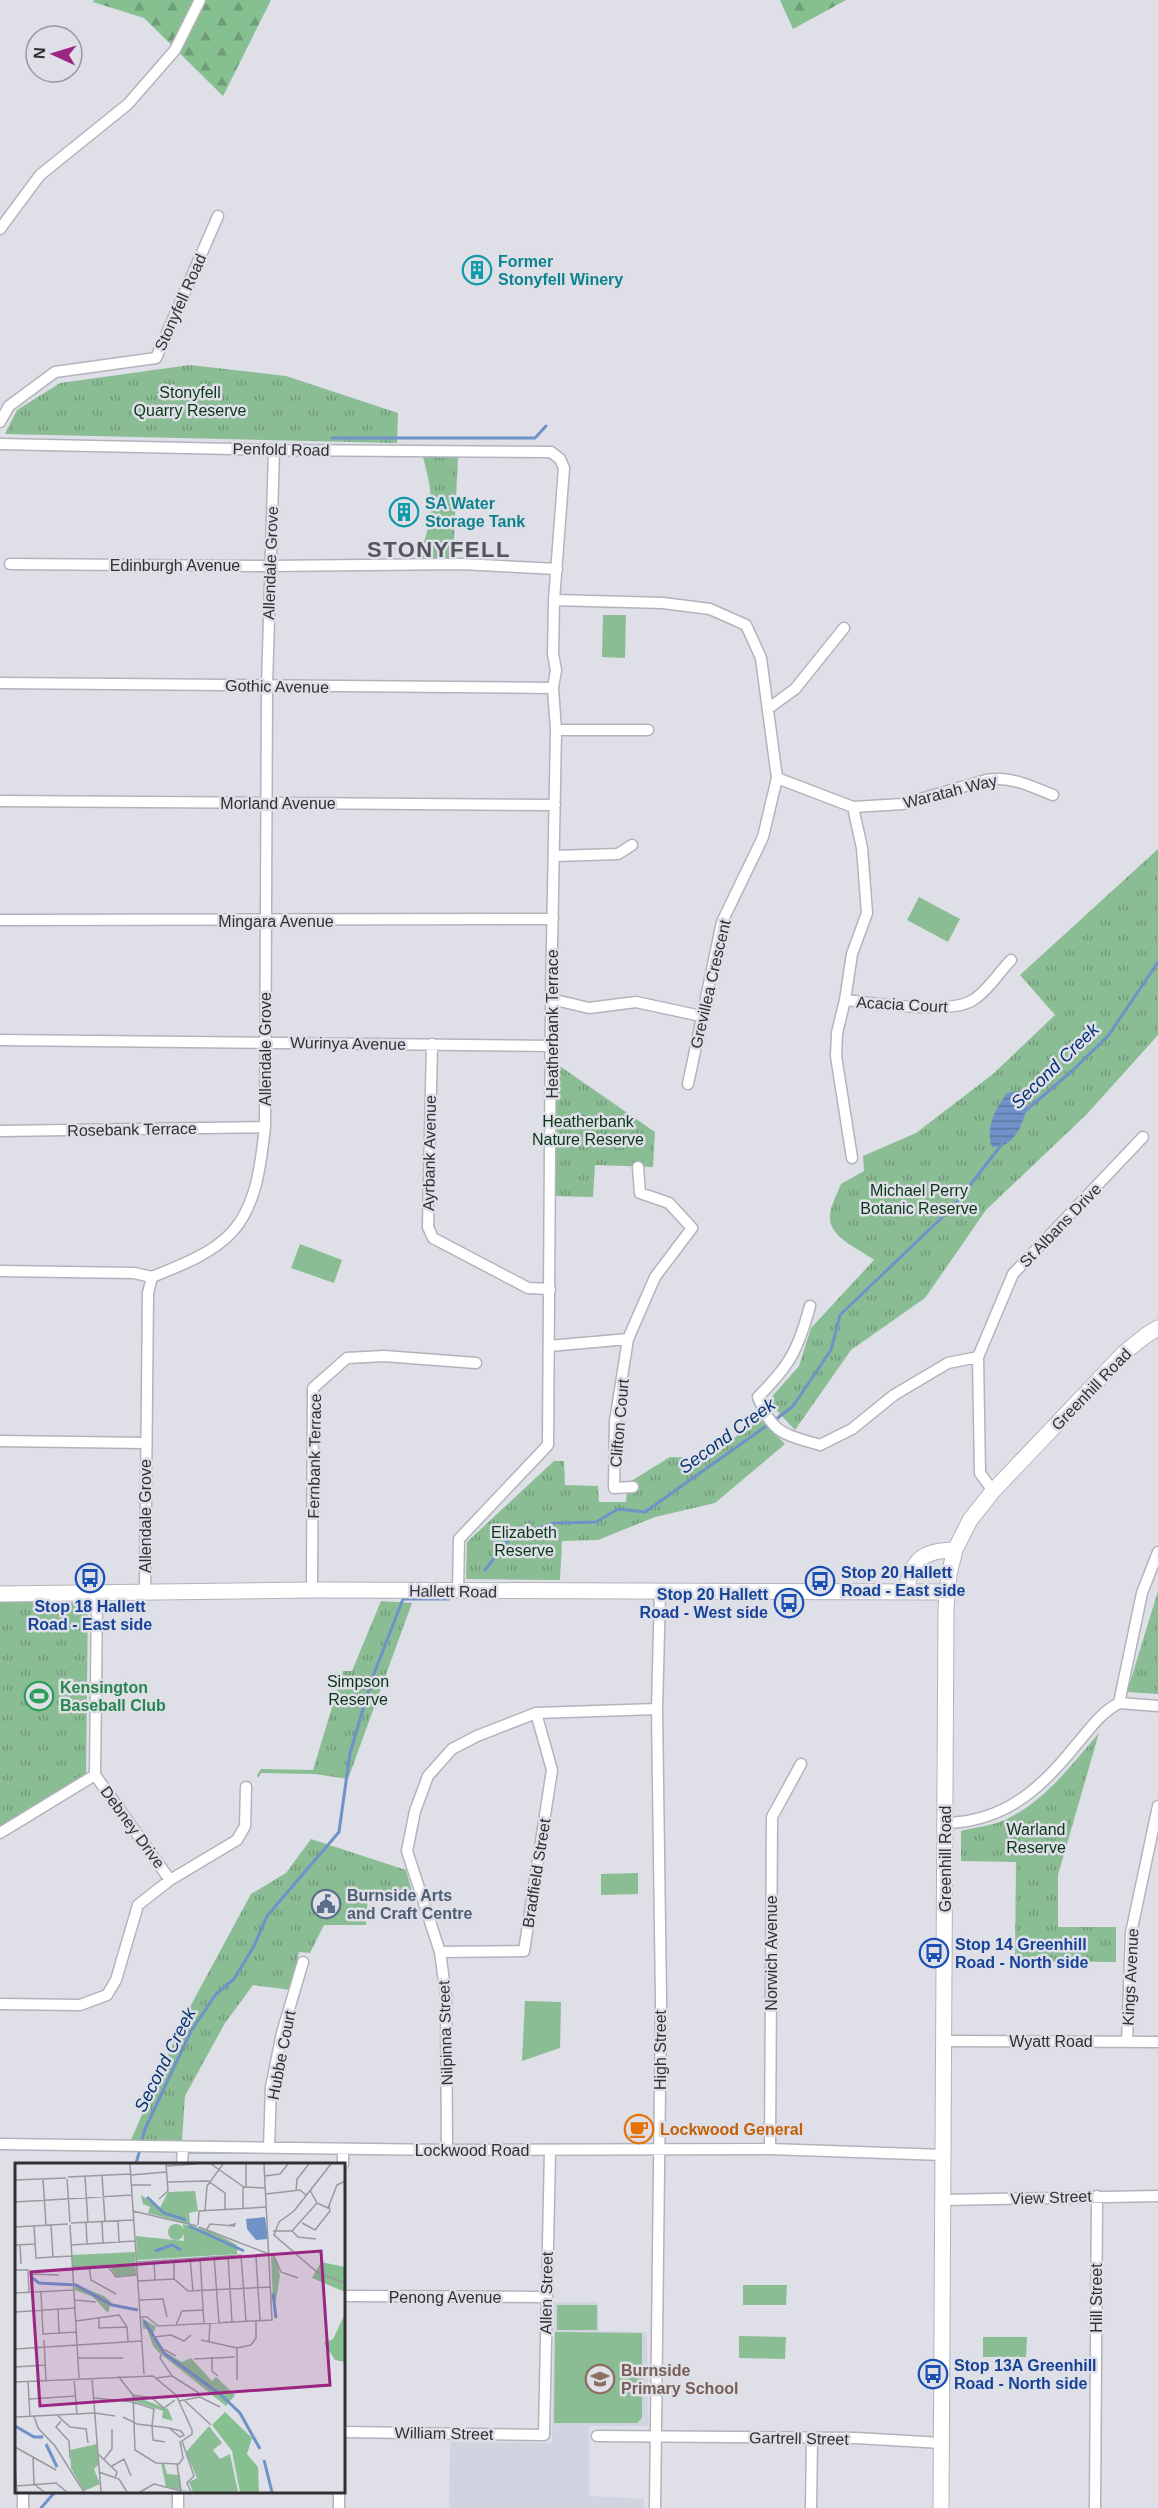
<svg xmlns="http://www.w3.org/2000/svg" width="1158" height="2508" font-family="Helvetica,sans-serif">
  <defs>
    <pattern id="forest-firs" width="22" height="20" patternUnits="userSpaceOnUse" patternTransform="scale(1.5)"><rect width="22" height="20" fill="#86c091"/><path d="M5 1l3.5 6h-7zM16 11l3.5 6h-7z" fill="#6e9d77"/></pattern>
    <pattern id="park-tufts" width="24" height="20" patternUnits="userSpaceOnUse" patternTransform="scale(1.5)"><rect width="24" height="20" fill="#8bbd95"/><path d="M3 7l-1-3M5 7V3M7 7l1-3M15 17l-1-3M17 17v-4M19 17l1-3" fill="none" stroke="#729a7a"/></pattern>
    <pattern id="water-rules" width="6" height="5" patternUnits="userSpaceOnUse" patternTransform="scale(1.5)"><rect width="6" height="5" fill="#6f92c8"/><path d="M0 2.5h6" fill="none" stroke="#5c78a3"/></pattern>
  </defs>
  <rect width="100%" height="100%" fill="#dedfe7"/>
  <path fill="#d1d3e1" d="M554 2302H598L599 2331 647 2332 648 2426H589V2496L644 2499V2508H449L450 2442 552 2443Z"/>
  <path fill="#8bbd95" d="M603 615H626L625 658 602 657Z
    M919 897 960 919 948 942 907 920Z
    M300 1244 342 1260 334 1283 291 1268Z
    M638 1873V1894L601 1895V1874Z
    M525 2001 561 2002 560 2048 522 2061Z
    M743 2285H787L786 2305H743Z
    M557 2305H597V2330H557Z
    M555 2332 642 2333V2418L637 2423H554Z
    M739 2336 786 2337 785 2359 739 2358Z
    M983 2337H1027L1026 2357H983Z"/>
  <path fill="url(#forest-firs)" d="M94 0H271L223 96 144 18 93 2Z
    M780 0H846L793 29Z"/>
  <path fill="url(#park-tufts)" d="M190 365 286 376 398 413 397 443 5 434 17 410 60 383Z
    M423 457H458L453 560 418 559C434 515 435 502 423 457Z
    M1158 849V1035L1087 1114 986 1210 925 1298 851 1350 795 1430 768 1401 799 1366 811 1328 874 1260C860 1249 827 1237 830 1215 831 1205 837 1194 841 1184L864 1171 863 1156 916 1133 993 1074 1055 1015 1020 975Z
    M551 1060 655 1132 653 1167 595 1165 593 1197 551 1196Z
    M758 1417 785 1444 715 1503 655 1517 598 1540 562 1541 560 1580 466 1579 467 1542 554 1461H564L565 1485 598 1486 599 1502H626L628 1483 670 1457 712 1458Z
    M1158 1591V1694L1127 1692Z
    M0 1601 88 1603 86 1777 0 1828Z
    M381 1601 412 1603 348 1779 315 1774 261 1773 258 1778 257 1775 261 1769 313 1770 343 1671H352Z
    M1099 1733 1058 1875V1927H1116V1962L1015 1961 1016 1862 961 1861V1831C975 1827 993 1826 1007 1819 1045 1801 1072 1764 1099 1733Z
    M311 1839 406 1870 413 1896 368 1895 366 1925H324L310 1953 299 1952 291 1990 253 1985 225 2023 185 2096 182 2140H131L185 2016 251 1894 286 1873Z"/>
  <path fill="url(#water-rules)" d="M1017 1091 1025 1093 1028 1099C1025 1119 1017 1148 992 1147 985 1127 995 1110 1007 1093Z"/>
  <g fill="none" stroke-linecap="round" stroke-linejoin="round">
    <path stroke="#6f92c8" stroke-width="3" d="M332 438H535L546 426
      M1024 1112 1072 1071 1108 1036 1158 962
      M775 1420 793 1406 831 1350 840 1315 953 1207 1002 1144
      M485 1570 511 1537 554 1523 596 1522 618 1509 645 1512 769 1424
      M141 2143 145 2129 191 2031 216 1994 234 1979 254 1946 267 1916 339 1832 350 1753 372 1679 403 1599H449
      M136 2164 140 2149
      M41 2508 55 2492"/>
    <g stroke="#b2b4bc" stroke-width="13">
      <path id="street" d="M0 229 40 175 128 104 175 50 200 0
        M0 422 9 406 55 372 156 358 218 216
        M0 444 274 450 551 452 560 459 564 468 554 600 553 654 556 670 553 688 556 730 551 999 548 1445 459 1539 458 1592
        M10 564 269 566 461 564 557 569
        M554 600 663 603 710 609 746 625 761 658 777 778 763 837 722 922 688 1084
        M0 683 553 688
        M769 708 795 689 844 628
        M556 730H648
        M777 778 853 807 903 804 986 780C1013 776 1029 786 1053 795
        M0 801 555 805
        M555 856 618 854 632 845
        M0 920 553 919
        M551 999 589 1008 636 1002 701 1016
        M845 1000C874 1003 951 1015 973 1000 988 991 999 972 1011 960
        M0 1040 551 1046
        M432 1044 428 1227 433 1238 528 1288 550 1289
        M0 1131 265 1127
        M852 1158 836 1056 837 1033 845 1000 852 954 867 913 862 848 853 807
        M0 1271 134 1273 152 1277
        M810 1306C798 1350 790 1365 758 1397 773 1435 784 1434 820 1445L852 1429 894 1395 948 1363 978 1357 980 1473 993 1491
        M549 1346 628 1339
        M978 1357 1013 1274 1143 1137
        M0 1441 146 1443
        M633 1487 614 1488 615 1421 628 1339 655 1277 692 1228 669 1203 640 1193 638 1167
        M312 1590 313 1388 347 1358 384 1356 476 1363
        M145 1593 148 1293 152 1277C179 1266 212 1254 232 1232 257 1205 261 1162 265 1127L267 686 274 450
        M1119 1703 1158 1706
        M95 1775 170 1880
        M945 1823C1004 1822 1041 1789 1076 1745 1090 1729 1100 1713 1119 1703L1142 1593 1158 1552
        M0 1833 95 1775 97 1594
        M440 1952 524 1951 552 1770 536 1713
        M0 2004 80 2005 107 1995 116 1980 138 1905 170 1880 237 1840 245 1826 246 1787
        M945 2041 1158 2042
        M1127 2042 1131 1933 1158 1806
        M0 2144 447 2150 770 2149 944 2155
        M269 2148 271 2087 282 2033 303 1962
        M770 2149 772 1817 801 1764
        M447 2150 446 1996 440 1952 407 1851 415 1811 428 1776 452 1749 477 1736 536 1713 657 1709
        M182 2164 183 2147
        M343 2164V2149
        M944 2200 1158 2196
        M344 2296 546 2297
        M344 2432 544 2435 550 2150
        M597 2436 856 2438 942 2443
        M23 2508V2492
        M178 2508V2492
        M339 2508V2492
        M655 2508 661 2000 657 1709 660 1592
        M811 2508 812 2438
        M1095 2508 1097 2196"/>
    </g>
    <g stroke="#b2b4bc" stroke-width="17">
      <path id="secondary" d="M906 1592C911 1560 923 1550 955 1550
        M0 1594 312 1590 946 1592
        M941 2508 946 1608 949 1574 955 1550 970 1520 993 1491 1124 1353 1145 1336 1158 1328"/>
    </g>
    <use href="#street" stroke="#fff" stroke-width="10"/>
    <use href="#secondary" stroke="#fff" stroke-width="15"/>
  </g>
  <defs>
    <g id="building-ring" transform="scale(1.5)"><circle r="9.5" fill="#dedfe7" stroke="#0f9aa8" stroke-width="1.5"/><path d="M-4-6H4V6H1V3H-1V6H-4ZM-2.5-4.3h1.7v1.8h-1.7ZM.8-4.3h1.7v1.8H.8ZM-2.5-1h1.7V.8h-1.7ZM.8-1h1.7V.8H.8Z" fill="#0f9aa8"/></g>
    <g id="bus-ring" transform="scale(1.5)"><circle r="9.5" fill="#dedfe7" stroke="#1a4fb4" stroke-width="1.5"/><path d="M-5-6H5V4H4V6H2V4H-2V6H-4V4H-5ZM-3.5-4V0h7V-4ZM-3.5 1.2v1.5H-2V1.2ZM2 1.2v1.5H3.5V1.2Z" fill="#1a4fb4"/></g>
    <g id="stadium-ring" transform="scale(1.5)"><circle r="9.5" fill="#dedfe7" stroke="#2e9e5b" stroke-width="1.5"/><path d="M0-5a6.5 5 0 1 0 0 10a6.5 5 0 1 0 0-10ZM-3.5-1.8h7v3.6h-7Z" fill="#2e9e5b"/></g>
    <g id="civic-ring" transform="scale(1.5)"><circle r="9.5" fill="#dedfe7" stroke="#5c6f8a" stroke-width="1.5"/><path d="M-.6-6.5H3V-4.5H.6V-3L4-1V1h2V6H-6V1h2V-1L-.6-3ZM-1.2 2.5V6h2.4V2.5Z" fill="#5c6f8a"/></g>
    <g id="cafe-ring" transform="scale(1.5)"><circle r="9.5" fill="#dedfe7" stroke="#e8710a" stroke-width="1.5"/><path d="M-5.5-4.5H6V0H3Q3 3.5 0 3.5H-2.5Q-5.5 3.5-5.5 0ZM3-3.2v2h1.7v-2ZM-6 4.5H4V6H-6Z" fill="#e8710a"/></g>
    <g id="school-ring" transform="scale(1.5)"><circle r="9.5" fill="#dedfe7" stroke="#8d6e63" stroke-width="1.5"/><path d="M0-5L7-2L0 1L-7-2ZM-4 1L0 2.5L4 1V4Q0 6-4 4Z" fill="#8d6e63"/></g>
  </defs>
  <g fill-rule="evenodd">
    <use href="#building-ring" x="477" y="270"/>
    <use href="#building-ring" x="404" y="512"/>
    <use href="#bus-ring" x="90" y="1578"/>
    <use href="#bus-ring" x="820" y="1581"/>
    <use href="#bus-ring" x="789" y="1603"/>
    <use href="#stadium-ring" x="39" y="1696"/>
    <use href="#civic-ring" x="326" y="1904"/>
    <use href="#bus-ring" x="934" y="1953"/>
    <use href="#cafe-ring" x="639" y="2129"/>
    <use href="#bus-ring" x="933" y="2374"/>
    <use href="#school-ring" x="600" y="2379"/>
  </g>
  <g text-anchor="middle" stroke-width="5" stroke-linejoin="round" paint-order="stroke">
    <g font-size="16" font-weight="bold" fill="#0d838f" stroke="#dedfe7" text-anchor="start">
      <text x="498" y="267">Former<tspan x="498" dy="18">Stonyfell Winery</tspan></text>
      <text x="425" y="509">SA Water<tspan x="425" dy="18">Storage Tank</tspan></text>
    </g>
    <g font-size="16" fill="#313134" stroke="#dedfe7">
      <text transform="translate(180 302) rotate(-66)" y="6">Stonyfell Road</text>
      <text transform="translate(281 449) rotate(1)" y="6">Penfold Road</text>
      <text transform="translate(270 563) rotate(-88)" y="6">Allendale Grove</text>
      <text x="175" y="571">Edinburgh Avenue</text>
      <text transform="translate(277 686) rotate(1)" y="6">Gothic Avenue</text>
      <text transform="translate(950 791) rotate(-14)" y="6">Waratah Way</text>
      <text x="278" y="809">Morland Avenue</text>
      <text x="276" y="927">Mingara Avenue</text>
      <text transform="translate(710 984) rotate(-77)" y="6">Grevillea Crescent</text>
      <text transform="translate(902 1004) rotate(3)" y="6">Acacia Court</text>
      <text transform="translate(552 1024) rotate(-90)" y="6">Heatherbank Terrace</text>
      <text transform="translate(348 1043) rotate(1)" y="6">Wurinya Avenue</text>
      <text transform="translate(265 1049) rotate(-90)" y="6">Allendale Grove</text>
      <text transform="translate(132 1129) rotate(-1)" y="6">Rosebank Terrace</text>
      <text transform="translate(429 1153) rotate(-89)" y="6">Ayrbank Avenue</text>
      <text transform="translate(1060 1225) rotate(-46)" y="6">St Albans Drive</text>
      <text transform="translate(1091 1389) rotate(-46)" y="6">Greenhill Road</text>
      <text transform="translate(619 1423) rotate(-85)" y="6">Clifton Court</text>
      <text transform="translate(314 1456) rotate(-89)" y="6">Fernbank Terrace</text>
      <text transform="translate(145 1516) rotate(-90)" y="6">Allendale Grove</text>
      <text transform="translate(453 1591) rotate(1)" y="6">Hallett Road</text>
      <text transform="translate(133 1827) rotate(54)" y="6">Debney Drive</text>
      <text transform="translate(945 1859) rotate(-90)" y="6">Greenhill Road</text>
      <text transform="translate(536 1873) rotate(-81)" y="6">Bradfield Street</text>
      <text transform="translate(771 1953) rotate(-90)" y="6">Norwich Avenue</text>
      <text transform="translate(1130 1977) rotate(-87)" y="6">Kings Avenue</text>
      <text transform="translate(445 2033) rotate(-92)" y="6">Nilpinna Street</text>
      <text x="1051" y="2047">Wyatt Road</text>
      <text transform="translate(660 2050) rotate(-90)" y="6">High Street</text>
      <text transform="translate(281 2055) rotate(-79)" y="6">Hubbe Court</text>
      <text x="472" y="2156">Lockwood Road</text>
      <text transform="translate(1051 2197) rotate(-2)" y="6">View Street</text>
      <text transform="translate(546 2293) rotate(-89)" y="6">Allen Street</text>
      <text x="445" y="2303">Penong Avenue</text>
      <text transform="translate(1096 2298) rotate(-90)" y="6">Hill Street</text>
      <text transform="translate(444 2433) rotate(1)" y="6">William Street</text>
      <text transform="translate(799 2438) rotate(1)" y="6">Gartrell Street</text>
    </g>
    <g font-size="16" fill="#0a3718" stroke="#dedfe7">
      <text x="190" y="398">Stonyfell<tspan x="190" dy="18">Quarry Reserve</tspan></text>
      <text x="588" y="1127">Heatherbank<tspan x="588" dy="18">Nature Reserve</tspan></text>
      <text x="919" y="1196">Michael Perry<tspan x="919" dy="18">Botanic Reserve</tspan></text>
      <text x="524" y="1538">Elizabeth<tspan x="524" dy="18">Reserve</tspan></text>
      <text x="358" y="1687">Simpson<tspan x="358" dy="18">Reserve</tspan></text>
      <text x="1036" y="1835">Warland<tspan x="1036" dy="18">Reserve</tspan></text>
    </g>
    <g font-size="16" font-weight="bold" fill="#164399" stroke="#dedfe7" text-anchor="start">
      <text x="841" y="1578">Stop 20 Hallett<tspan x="841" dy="18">Road - East side</tspan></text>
      <text x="768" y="1600" text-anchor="end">Stop 20 Hallett<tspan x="768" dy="18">Road - West side</tspan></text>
      <text x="90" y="1612" text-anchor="middle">Stop 18 Hallett<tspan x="90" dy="18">Road - East side</tspan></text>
      <text x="955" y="1950">Stop 14 Greenhill<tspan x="955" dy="18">Road - North side</tspan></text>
      <text x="954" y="2371">Stop 13A Greenhill<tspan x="954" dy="18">Road - North side</tspan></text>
    </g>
    <g font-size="16" font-weight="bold" fill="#27864d" stroke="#dedfe7" text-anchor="start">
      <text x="60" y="1693">Kensington<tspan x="60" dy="18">Baseball Club</tspan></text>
    </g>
    <g font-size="16" font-weight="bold" fill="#4e5e75" stroke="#dedfe7" text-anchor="start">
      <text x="347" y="1901">Burnside Arts<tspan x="347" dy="18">and Craft Centre</tspan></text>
    </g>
    <g font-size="16" font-weight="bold" fill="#c56008" stroke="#dedfe7" text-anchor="start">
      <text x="660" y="2135">Lockwood General</text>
    </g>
    <g font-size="16" font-weight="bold" fill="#785e54" stroke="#dedfe7" text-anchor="start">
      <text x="621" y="2376">Burnside<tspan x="621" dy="18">Primary School</tspan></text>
    </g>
    <g font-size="18" font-style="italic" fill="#063374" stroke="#dedfe7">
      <text transform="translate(1055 1066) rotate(-44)" y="6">Second Creek</text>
      <text transform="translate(727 1436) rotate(-36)" y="6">Second Creek</text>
      <text transform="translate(165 2060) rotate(-63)" y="6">Second Creek</text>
    </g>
    <g font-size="22" font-weight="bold" letter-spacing="1.5" fill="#55565d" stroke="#dedfe7">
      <text x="439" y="557">STONYFELL</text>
    </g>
  </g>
  <g transform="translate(15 2163)">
    <rect width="330" height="330" fill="#dedfe7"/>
    <path d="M153 69a8 8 0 1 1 16 0a8 8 0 1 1-16 0Z" fill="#8bbd95"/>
    <path d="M306 99 330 104V129L297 115ZM330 151 329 193 330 199 320 197 309 180 318 176ZM210 249 237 275 232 291 243 304 244 329H225L217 288 197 262Z" fill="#86c091"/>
    <path d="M180 28 183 48 174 50 175 61 133 50 135 44 128 41 126 32 145 45 153 29ZM168 61 197 68 222 82V91L122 97 121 73 169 78ZM120 89 121 112 101 113 95 103 58 104 57 92ZM256 92 262 98 265 113 261 138H258ZM59 121 89 133 96 139 93 150 78 134 60 127ZM127 155 141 164 137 173 148 188 145 191 138 183 132 166H128ZM150 189 167 199 176 195 197 218 201 214 220 232 211 243 147 192ZM119 233 153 246 158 258 147 255 148 248 119 238ZM194 263 207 280 198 287 205 296 215 291 223 329H178L174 319 182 315 171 289ZM82 281 84 301 79 306 85 321 69 328 56 305 55 287ZM146 300H149L152 311 165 312 166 326 176 329 151 324Z" fill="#8bbd95"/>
    <path d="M250 54 253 76 241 77 232 66 231 56Z" fill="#6f92c8"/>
    <path fill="none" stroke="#6f92c8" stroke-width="3" d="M132 34 149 50 171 57M174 63 229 88M140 88 157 82 166 87M16 114 24 120 61 122 97 142 123 147M258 130 261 155M129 158 150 191 206 232 225 250 245 286M0 263 19 274H28M31 281 42 304M249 297 257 329"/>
    <path fill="none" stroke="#99999f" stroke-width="1.5" d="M115 1 129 211M196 1 229 24 250 25M316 1 279 48 264 59 259 72 302 109 330 120M151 3 181 1M87 12 90 58M116 12 151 9M70 13 73 60M250 13 265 11 273 1M53 14 115 11M28 16 31 62M52 16 55 59M0 17 51 15M152 19 193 18 210 30V46M117 22H136M228 24V45M231 25V1M281 28 282 16 294 1M251 31 285 27 291 32M144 36 153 28 151 1M0 39 117 32M302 40 313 45 322 22 330 18M118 48 182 63M190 48 192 23 208 1M103 58 104 79M87 59 88 80M56 60 118 57M71 60 72 81M287 60 300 67 315 48 314 43M36 62 38 94M55 62 64 215M183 62 184 48 252 44M19 63 21 95 57 93M0 64 53 61M184 64 259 93 266 109 283 115M192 66 195 61 219 63 220 61 215 62M258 68H277L283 74 301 76M277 68 302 40 295 27M0 82 20 81M5 82 6 101M56 82 120 78M213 92 217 159M199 93 204 160M185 94 189 161M241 94 245 157M175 95 178 128M159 96V116M139 98 140 117M122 99 226 92 231 158M74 103 76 117 101 131M58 104 92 102 101 114 122 112M0 107H13L14 129M13 111 44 112M123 118 159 116 173 128 256 124M26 129 28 171 61 169M0 130 59 127M59 137 81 139M124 137 148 136 152 154M43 147 44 170M0 149 60 145M125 154H132L143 163 257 157 249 1M84 155V165L112 164M61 158 104 152 112 164 113 178M161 162 167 148 189 147M139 174 156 172 169 178 176 172M29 177 31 217M186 177 222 185 236 182 241 175V157M194 178 195 160M222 185V217M0 186 126 178M197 194V208L203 213M63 195H108M179 196 220 194M0 204 30 202M103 213 118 232 137 235 149 245 160 237M157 213 184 230M77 215 86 329M141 215 157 213 145 195 147 190 150 187 161 193M59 216 62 251M13 218 15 254M0 219 138 213 161 232 177 267V271L167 278 179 313 172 320 176 329M118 232 120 287 141 300 164 301 168 295 165 278M79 235 118 239 139 246 137 263M14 236 61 233M169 237 196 262M164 238 185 234 205 244M42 252 55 264 71 266 73 280M19 253 23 265 40 283 69 329M0 254 80 250 100 253M108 254 122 261 154 265 166 268 169 272 165 274 154 265M46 258 41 264 54 278 55 295M137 263 138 277 150 279M0 284 41 307M83 291 102 309 100 315M18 294 19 321 29 329M89 296 97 286V266M0 303 2 329M97 303 109 296 116 313M84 309 104 316 112 329M1 323 41 320 52 329M125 329 139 321 166 328 162 301"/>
    <path fill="#9a2682" fill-opacity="0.15" stroke="#9a2682" stroke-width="3" d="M306 88 315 222 25 243 16 109Z"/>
    <rect width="330" height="330" fill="none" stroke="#313134" stroke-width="3"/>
  </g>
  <g transform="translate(54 54) rotate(274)"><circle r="28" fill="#dedfe7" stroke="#99999f" stroke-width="1.5"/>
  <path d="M0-4.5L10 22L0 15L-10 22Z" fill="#9a2682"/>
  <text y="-9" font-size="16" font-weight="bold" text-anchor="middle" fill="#313134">N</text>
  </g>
</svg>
